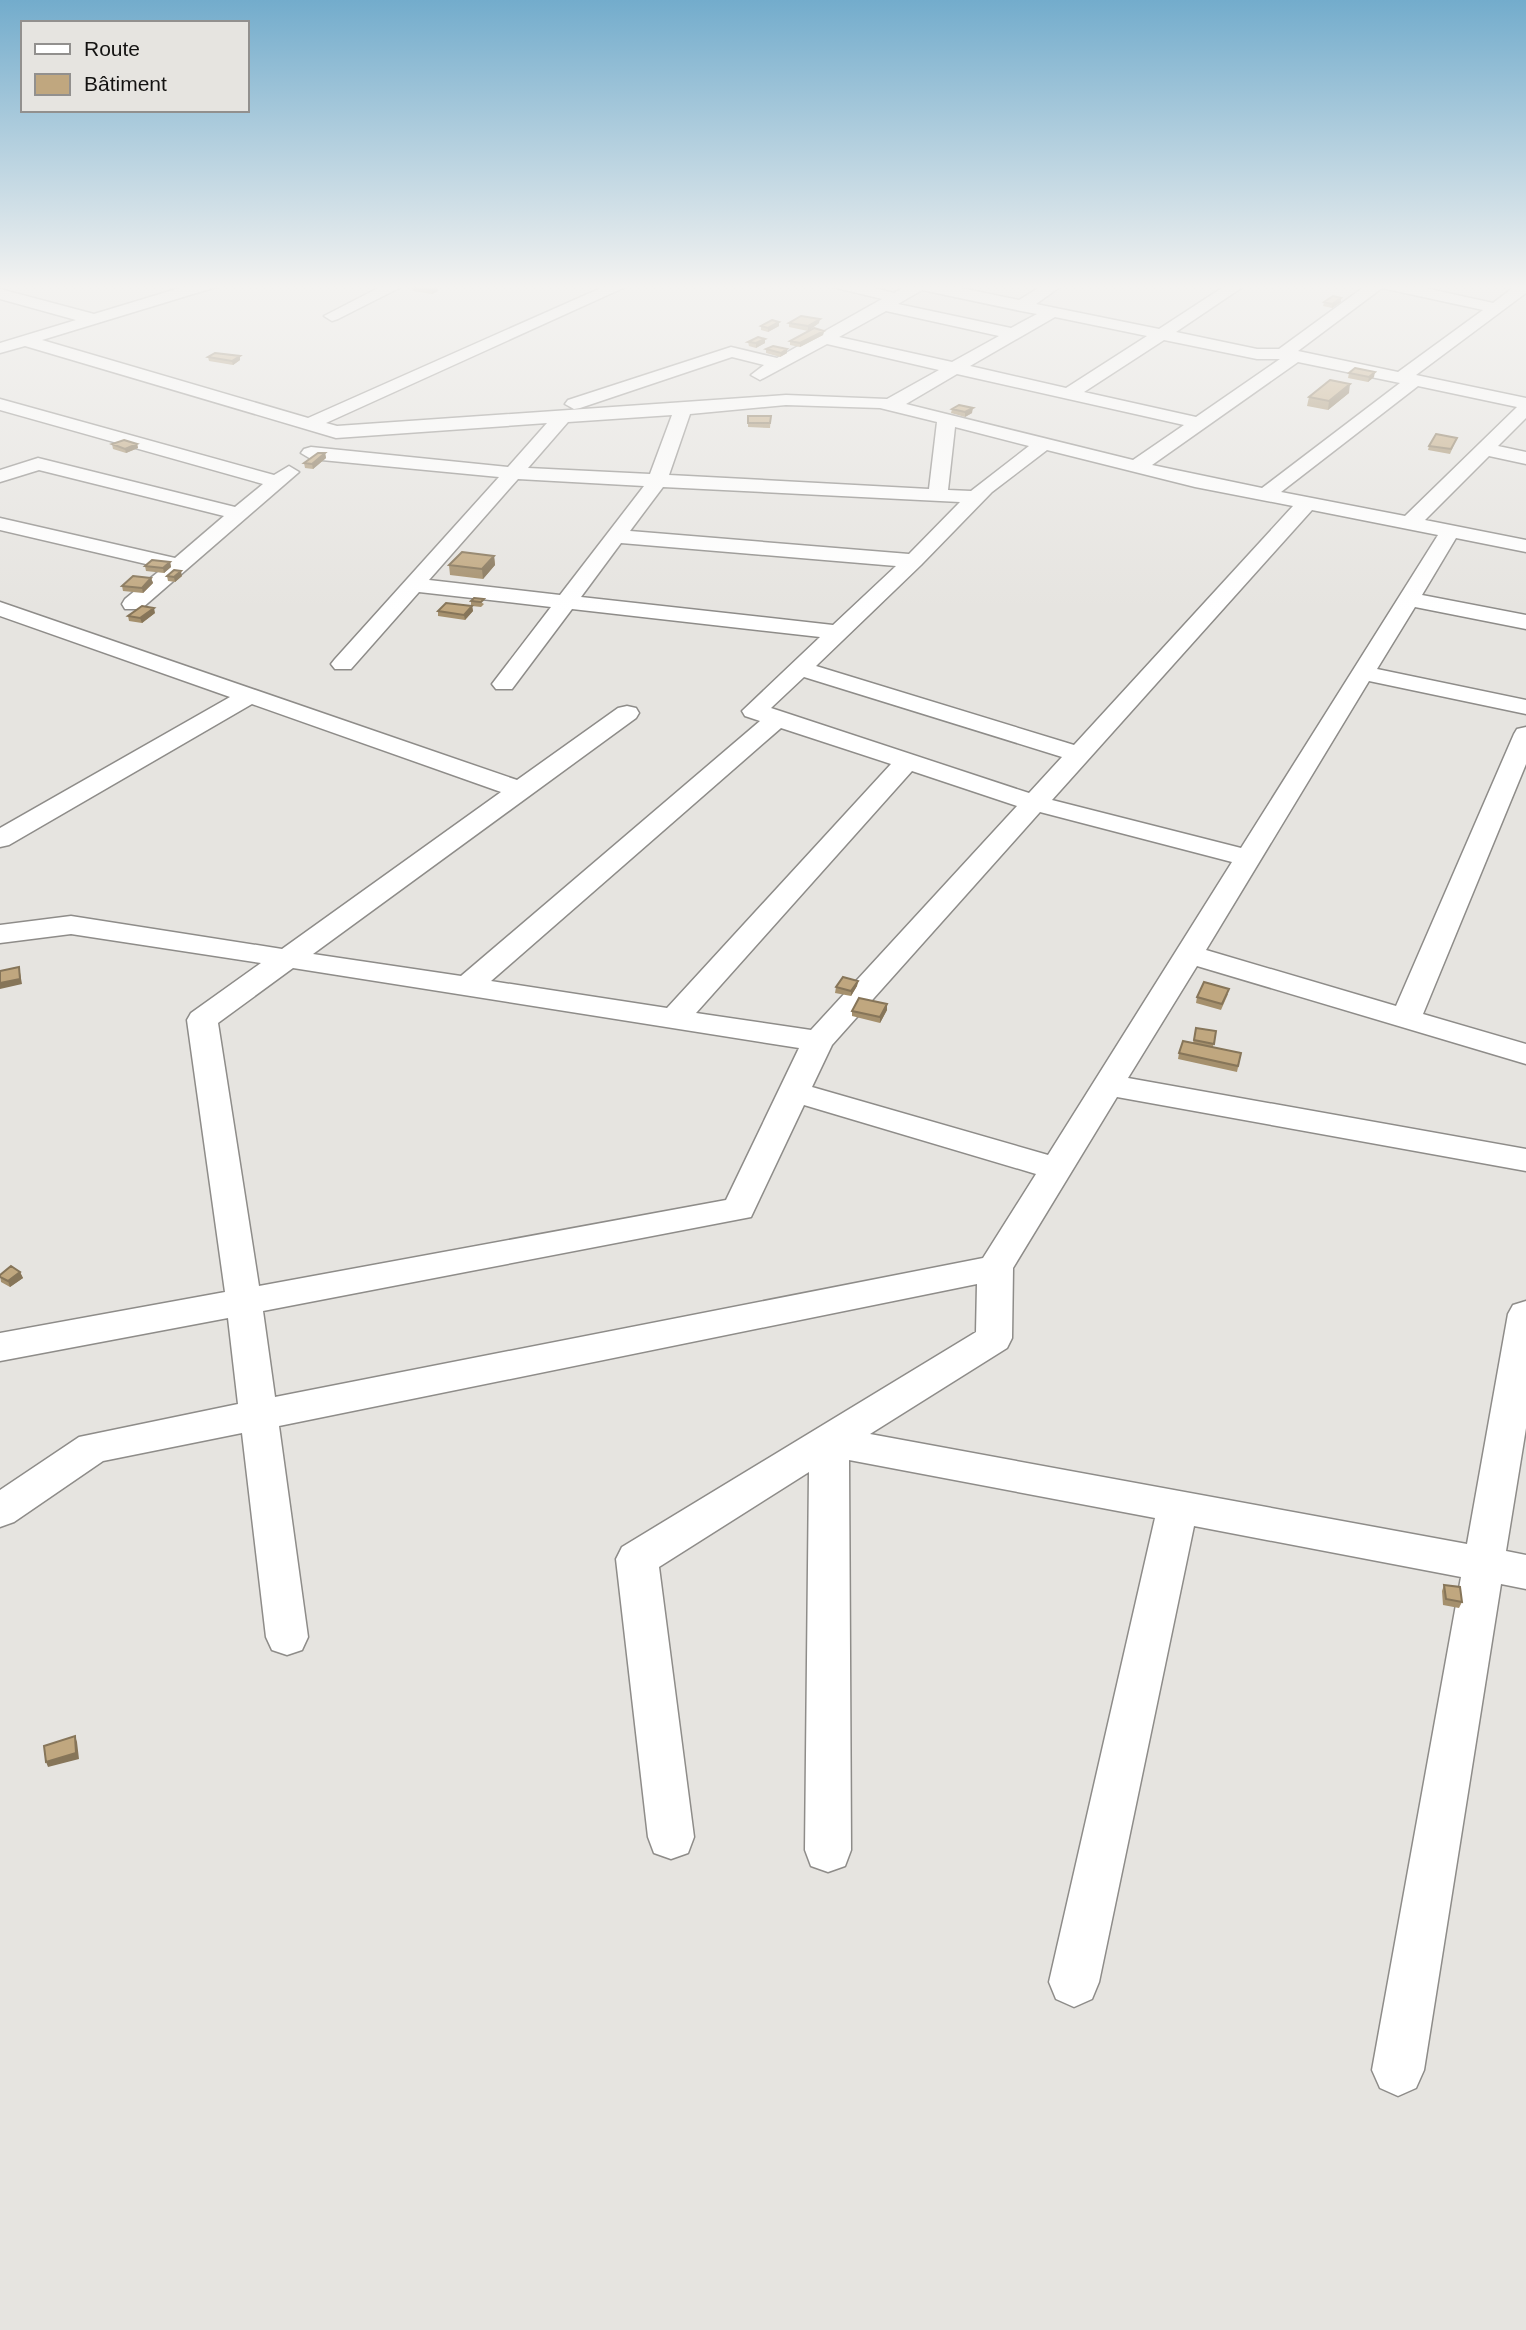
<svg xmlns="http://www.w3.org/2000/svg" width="1526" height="2330" font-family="Arial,sans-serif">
  <rect width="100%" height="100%" fill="#e6e4e0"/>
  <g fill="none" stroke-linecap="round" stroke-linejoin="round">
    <g stroke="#8e8c89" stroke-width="3">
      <path id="street" d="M193 284H218L216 287 42 340 308 418 610 284H632L326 423 337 426 786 395 887 399 939 370 827 344 760 380 751 375 764 365 732 357 580 408 574 409 565 404 568 400 731 347 777 358 882 299 833 287 831 284H859L894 293 909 284H941L1019 300 1045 284H1064L1036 304 1159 329 1228 284H1247L1176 332 1257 349H1279L1368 284H1407L1493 303 1518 284H1526V293L1416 375 1526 398V418L1498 446 1526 452V464L1489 456 1425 520 1526 540V552L1456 538 1422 595 1526 615V629L1415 607 1377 669 1526 700V714L1369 681 1206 950 1396 1006 1514 734 1517 729 1526 727V764L1423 1014 1526 1044V1064L1197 966 1128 1078 1526 1149V1171L1117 1097 1013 1268 1012 1338 1007 1348 870 1434 1467 1544 1508 1314 1513 1305 1526 1301V1428L1506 1551 1526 1555V1589L1501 1584 1424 2070 1416 2088 1398 2096 1380 2088 1372 2070 1461 1577 1194 1526 1099 1982 1092 1999 1074 2007 1056 1999 1049 1982 1155 1518 849 1460 851 1850 845 1866 828 1872 811 1866 805 1850 809 1472 659 1567 694 1837 688 1853 671 1859 654 1853 648 1837 616 1559 622 1547 976 1332 977 1284 279 1426 308 1637 302 1650 287 1655 272 1650 266 1637 242 1433 103 1461 14 1522 0 1527V1490L79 1437 238 1404 228 1318 0 1361V1333L225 1292 187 1020 191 1013 261 963 71 934 0 943V925L71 916 282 949 501 792 252 704 9 845 0 847V828L230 697 0 616V602L517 780 618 708 627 706 636 708 639 713 636 718 313 954 461 976 760 721 745 716 742 711 820 637 572 609 512 689H496L492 684 551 607 419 592 351 669H335L331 664 335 659 499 477 311 459 301 453 304 449 311 447 508 467 547 423 336 438 25 346 0 353V343L76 320 0 299V289L94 314ZM1382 288 1483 310 1398 372 1298 351ZM922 290 1021 311 1037 314 1011 328 898 304ZM886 311 999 336 952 362 839 337ZM1055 317 1147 336 1066 388 970 366ZM1164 340 1257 359H1280L1196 417 1084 392ZM1298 362 1400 383 1262 488 1152 465ZM957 374 1184 425 1133 460 906 404ZM1418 386 1517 407 1405 516 1281 492ZM786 405 880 408 937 422 929 489 669 475 690 414ZM672 415 650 474 528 468 568 422ZM955 427 1029 446 971 491 948 490ZM1047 450 1195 487 1293 506 1074 745 816 666 921 565 992 492ZM518 479 644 486 560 595 429 580ZM663 487 960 502 909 554 630 531ZM1312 510 1438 535 1241 848 1052 800ZM621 543 896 566 833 625 581 597ZM804 677 1062 757 1029 793 771 708ZM781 728 891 764 667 1008 491 981ZM912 771 1017 806 811 1030 696 1013ZM1040 812 1232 862 1048 1155 812 1087 832 1045ZM293 968 799 1048 726 1200 259 1286 218 1023ZM804 1105 1036 1174 983 1258 275 1397 263 1311 751 1217Z
        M386 284H407L338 319 332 321 324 316Z
        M0 399 274 475 289 466 299 472 141 609H125L122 604 125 599 163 568 0 530V518L175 558 224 516 39 470 0 482V470L38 458 235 507 263 484 0 410Z"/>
    </g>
    <use href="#street" fill="#fff" fill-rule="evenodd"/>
  </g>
  <path fill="#a5906d" d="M412 287H437L438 291 432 294 413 291Z
    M1324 302H1341L1332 308 1323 306Z
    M789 323H819L808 331 789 327Z
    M761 326H779L768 332 761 330Z
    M824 331 823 335 800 347 790 345V341Z
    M748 342 765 343 756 348 749 346Z
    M766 349 787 353 780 357 766 353Z
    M208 357 240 360 233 365 209 361Z
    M1349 373 1374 377 1368 382 1348 378Z
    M1349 393 1328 410 1307 406 1309 397Z
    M952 409 972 413 965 417 951 413Z
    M748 416H771L770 428 748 427Z
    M1457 438 1450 454 1428 450 1429 446Z
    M112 444H137L138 448 126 453 113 449Z
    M325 453 326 458 313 469 305 468 304 463Z
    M494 556 495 565 483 579 450 575 449 565Z
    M170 562 171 567 164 573 146 571 145 566Z
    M167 576H182L175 582 168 581Z
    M151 578 153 583 143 593 123 591 122 586Z
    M474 598 484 604 481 607 472 606 473 611 465 620 438 616V611L471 606V601Z
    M155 613 142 623 129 621 128 616Z
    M858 981 857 986 851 996 835 993 836 987Z
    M1228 994 1221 1010 1196 1003 1197 997Z
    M887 1010 880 1023 852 1016V1011Z
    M1196 1028 1216 1031 1213 1047 1241 1053 1237 1072 1178 1059 1179 1053 1193 1043Z
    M20 1272 23 1278 10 1287 1 1282 0 1275Z
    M1444 1585 1462 1602 1459 1608 1443 1605 1442 1591Z"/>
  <path fill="#867559" d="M437 287 438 291 432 294V290Z
    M1341 298V302L1332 308V304Z
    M820 319 819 323 808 331V326Z
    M779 322V326L768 332V328Z
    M824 331 823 335 800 347V343Z
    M765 339V343L756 348V343Z
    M787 349V353L780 357 781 353Z
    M240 356V360L233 365 232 361Z
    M1375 372 1374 377 1368 382 1369 377Z
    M1350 384 1349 393 1328 410 1329 401Z
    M973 408 972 413 965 417V412Z
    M137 444 138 448 126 453 125 449Z
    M325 453 326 458 313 469 312 464Z
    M494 556 495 565 483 579 482 569Z
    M170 562 171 567 164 573 163 568Z
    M181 571 182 576 175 582 174 577Z
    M151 578 153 583 143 593 142 588Z
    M472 606 473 611 465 620 464 615Z
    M154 608 155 613 142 623 140 618Z
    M19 967 22 984 0 989V983Z
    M858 981 857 986 851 996V991Z
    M887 1004V1010L880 1023V1017Z
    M20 1272 23 1278 10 1287 8 1281Z
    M75 1736 77 1742 79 1759 48 1767 46 1762Z"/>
  <path fill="#c0a77f" stroke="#867559" stroke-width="2" d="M418 284 437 287 432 290 412 287Z
    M1333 296 1341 298 1332 304 1324 302Z
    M801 316 820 319 808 326 789 323Z
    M772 320 779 322 768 328 761 326Z
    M814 328 824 331 800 343 790 341Z
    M758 337 765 339 756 343 748 342Z
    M773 346 787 349 781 353 766 349Z
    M215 353 240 356 232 361 208 357Z
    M1355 368 1375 372 1369 377 1349 373Z
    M1330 380 1350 384 1329 401 1309 397Z
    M959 405 973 408 965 412 952 409Z
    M748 416H771L770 423H748Z
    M1436 434 1457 438 1451 449 1429 446Z
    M124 440 137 444 125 449 112 444Z
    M318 453H325L312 464 304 463Z
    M462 552 494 556 482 569 449 565Z
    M152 560 170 562 163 568 145 566Z
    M174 570 181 571 174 577 167 576Z
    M133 576 151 578 142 588 122 586Z
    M474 598 484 599 481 602 471 601Z
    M446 603 472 606 464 615 438 611Z
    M142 606 154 608 140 618 128 616Z
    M19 967 20 979 0 983V971Z
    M843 977 858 981 851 991 836 987Z
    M1204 982 1229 989 1222 1004 1197 997Z
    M859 998 887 1004 880 1017 852 1011Z
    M1196 1028 1216 1031 1214 1044 1194 1040Z
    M1183 1041 1241 1053 1238 1066 1179 1053Z
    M11 1266 20 1272 8 1281 0 1277V1275Z
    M1444 1585 1460 1587 1462 1602 1446 1599Z
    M75 1736 76 1753 46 1762 44 1746Z"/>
  <linearGradient id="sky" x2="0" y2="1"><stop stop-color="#73accc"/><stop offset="0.47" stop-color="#f4f3f1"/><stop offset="1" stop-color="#f4f3f1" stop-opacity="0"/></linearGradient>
  <rect width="1526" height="610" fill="url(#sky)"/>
  <rect x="21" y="21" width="228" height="91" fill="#e6e4e0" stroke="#92908e" stroke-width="2"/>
  <rect x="35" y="44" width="35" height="10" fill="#ffffff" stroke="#92908e" stroke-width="2"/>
  <text x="84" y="56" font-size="21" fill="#141312">Route</text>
  <rect x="35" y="74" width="35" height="21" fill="#c0a77f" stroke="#92908e" stroke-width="2"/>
  <text x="84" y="91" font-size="21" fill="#141312">Bâtiment</text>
</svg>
